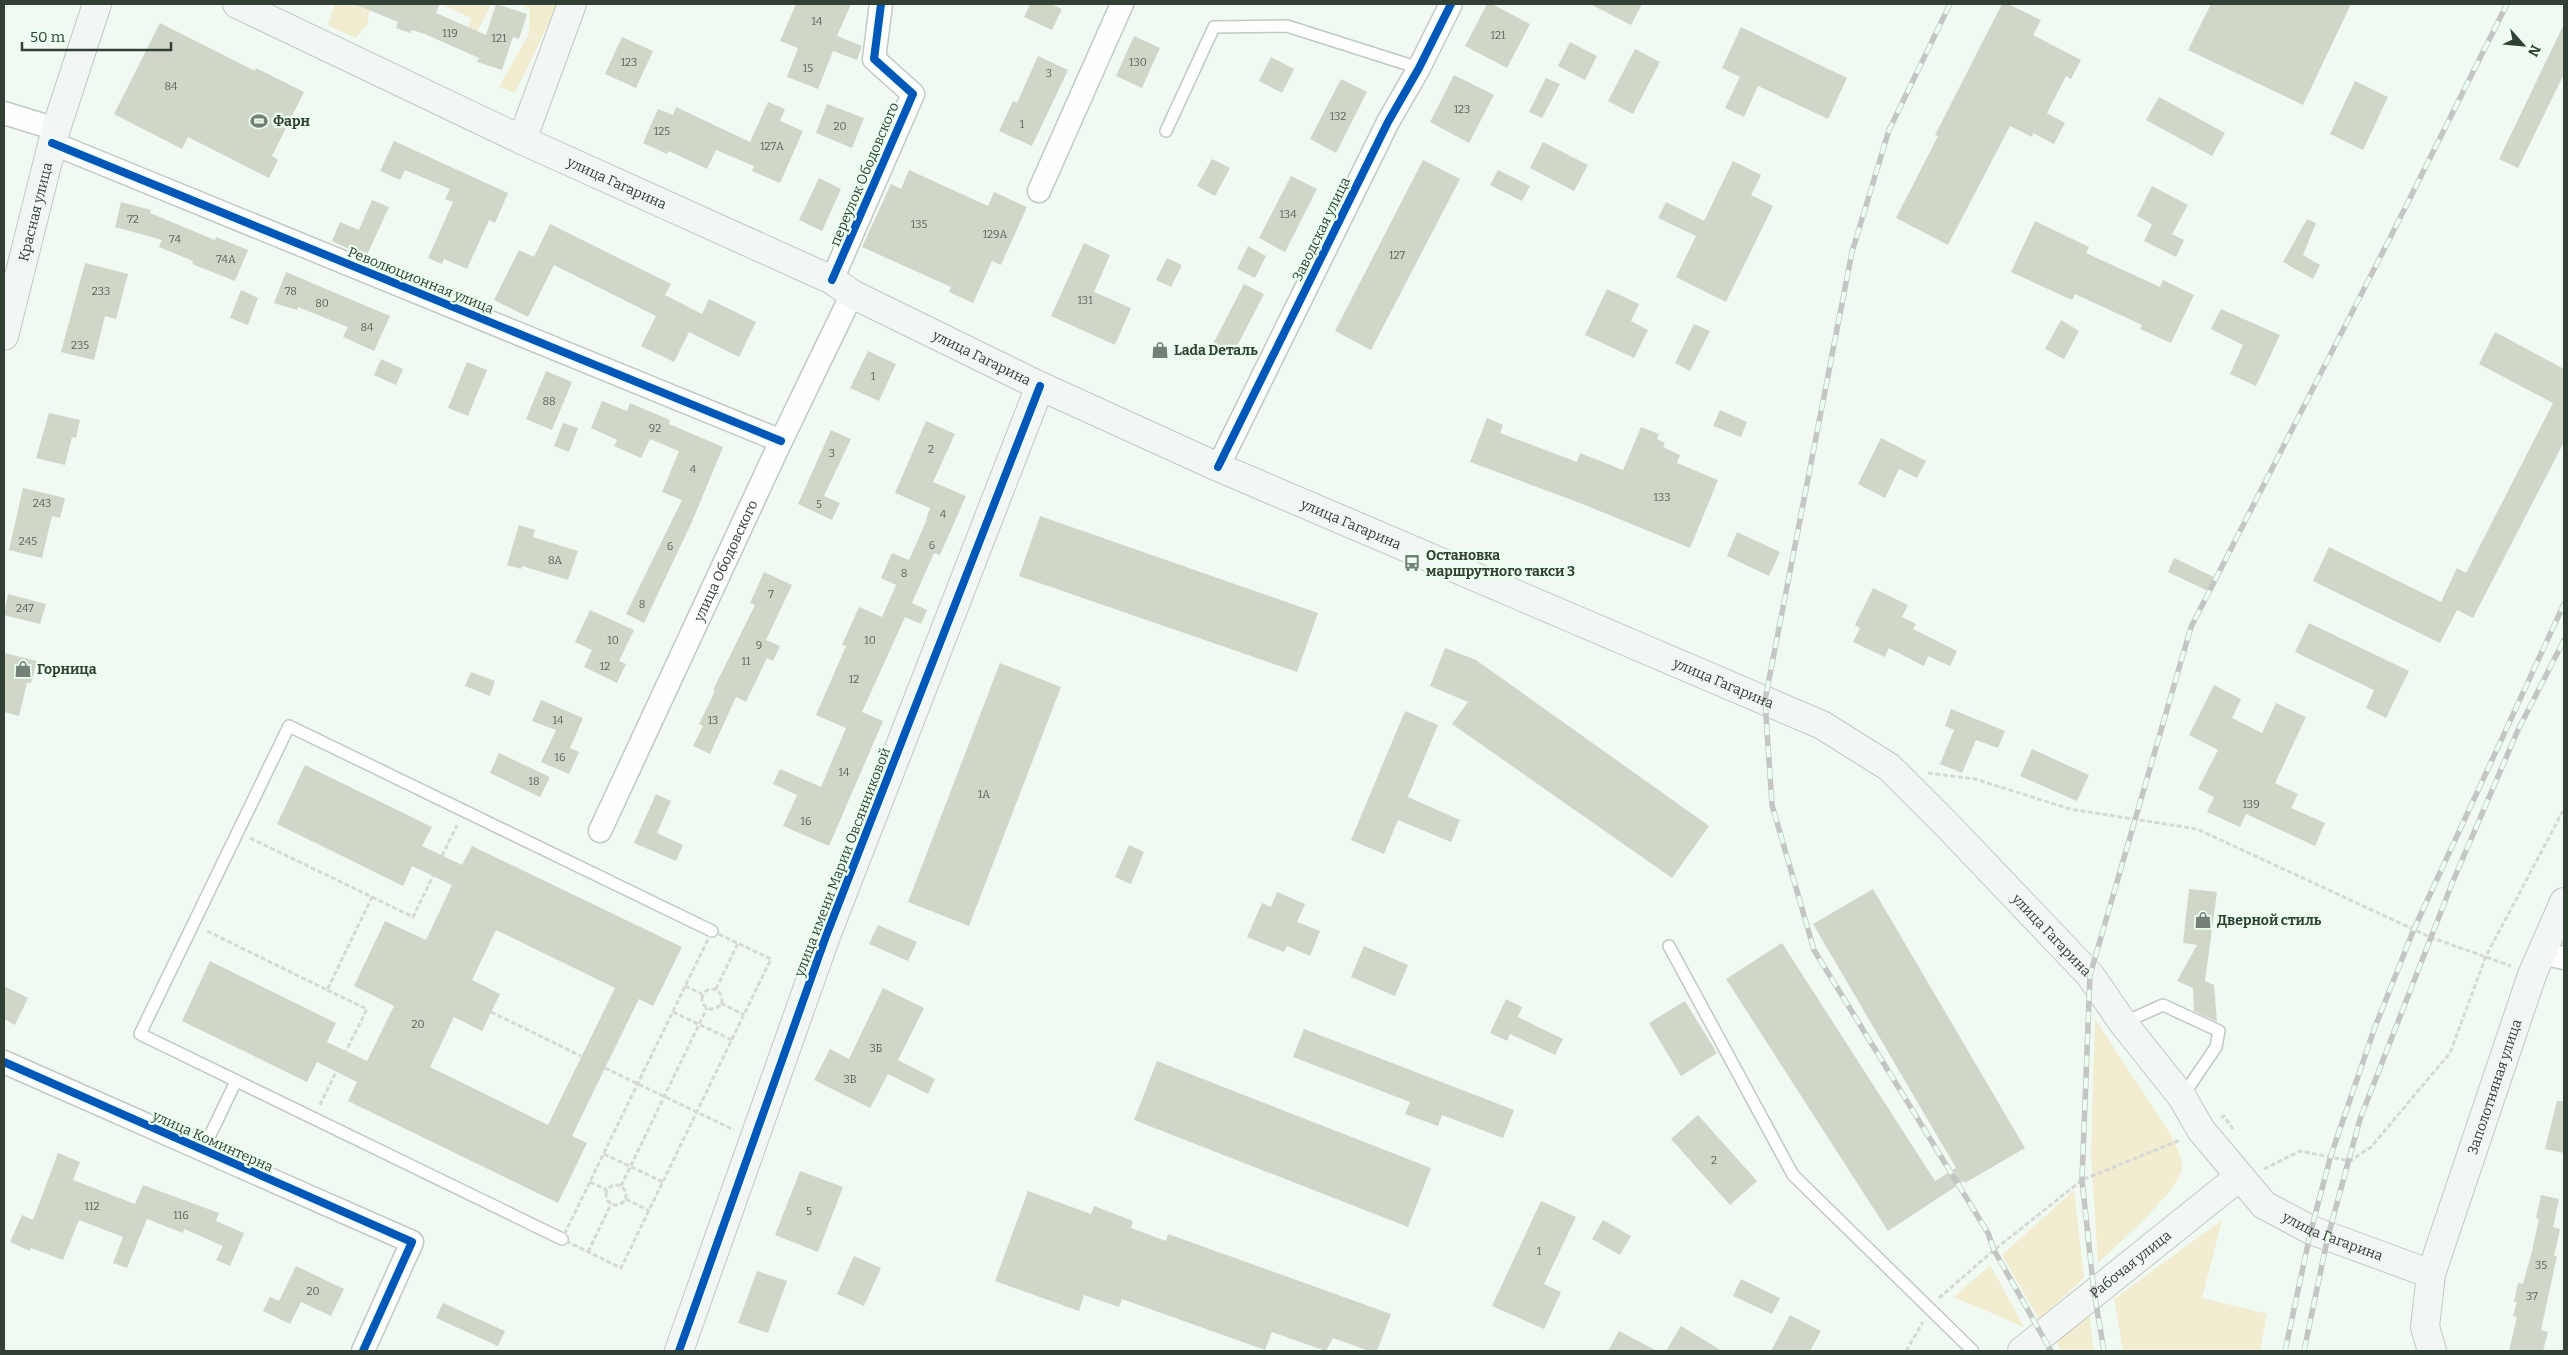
<svg xmlns="http://www.w3.org/2000/svg" width="2568" height="1355" font-family="Bitter,serif">
  <rect width="100%" height="100%" fill="#f0faf2"/>
  <path fill="#f2ecd0" d="M335 4H371L367 25 356 38 328 25Z
    M445 4H491L473 41 466 36 471 18 445 6Z
    M522 4H558L515 93 499 87 529 34 530 10Z
    M2095 1019 2169 1132C2174 1142 2183 1157 2182 1168 2179 1191 2116 1246 2098 1263L2091 1155Z
    M2074 1190 2084 1278 2039 1319 2002 1255Z
    M2222 1220 2202 1298 2267 1314 2260 1351H2123L2114 1299Z
    M1990 1265 2024 1327 1954 1297Z
    M2089 1314 2094 1351H2061L2056 1341Z"/>
  <path fill="#d0d7c9" fill-rule="evenodd" d="M354 4H440L436 13 486 35 496 4 527 14 519 39 513 37 502 70 477 62 479 58 425 34 412 30 410 33 396 28 398 22Z
    M796 4H851L837 36 862 46 857 60 833 51 818 89 787 77 798 48 780 41Z
    M1030 4H1051L1062 9 1052 30 1024 17Z
    M1487 4H1492L1530 24 1507 68 1465 46Z
    M1590 4H1642L1631 25Z
    M2002 4H2008L2041 20 2033 35 2081 60 2071 79 2066 76 2047 113 2065 123 2054 144 2033 133 2032 137 2010 126 1948 245 1896 218 1938 136 1935 135Z
    M2211 4H2351L2303 105 2188 50Z
    M160 23 255 71 256 68 304 92 272 156 278 160 269 178 188 137 182 149 114 114Z
    M2564 24V74L2518 168 2499 159Z
    M1741 27 1847 78 1828 119 1758 86 1744 117 1725 108 1740 77 1722 68Z
    M1134 36 1160 48 1142 88 1116 76Z
    M622 37 653 51 636 88 605 74Z
    M1570 42 1597 56 1585 80 1558 66Z
    M1635 49 1660 62 1633 114 1608 101Z
    M1038 56 1068 70 1032 146 999 131 1013 101 1017 103Z
    M1271 57 1294 69 1282 93 1259 81Z
    M1454 75 1494 95 1469 143 1430 122Z
    M1546 78 1560 84 1542 118 1529 112Z
    M1341 79 1367 92 1336 153 1310 139Z
    M2355 81 2388 97 2363 150 2330 134Z
    M2159 97 2225 133 2212 156 2146 120Z
    M768 102 785 109 780 121 803 131 780 183 752 171 754 166 716 150 707 169 669 151 667 154 643 143 658 109 673 115 676 107 750 142Z
    M827 104 864 118 852 148 816 133Z
    M394 141 508 193 495 223 489 220 467 269 444 259 442 264 428 258 453 202 445 199 450 189 405 170 400 180 380 171Z
    M1543 142 1588 165 1574 191 1530 168Z
    M1212 159 1230 168 1215 196 1197 186Z
    M1423 160 1460 179 1371 350 1335 331Z
    M1733 161 1761 175 1751 195 1773 206 1726 302 1676 277 1696 236 1658 218 1666 202 1704 221Z
    M909 170 988 206 994 192 1027 207 1001 265 992 261 973 303 949 292 951 287 862 247 891 184 901 189Z
    M1498 170 1530 186 1522 201 1490 185Z
    M1291 176 1317 189 1285 252 1259 238Z
    M819 178 841 189 822 231 799 220Z
    M2152 186 2188 205 2172 234 2184 240 2176 257 2144 241 2152 224 2137 216Z
    M372 200 389 207 366 257 332 241 340 222 359 230Z
    M121 202 151 210 150 213 215 240 216 237 248 250 235 281 192 264 193 261 159 247 162 240 115 227Z
    M2307 219 2316 223 2303 255 2320 265 2313 279 2283 262Z
    M2035 221 2089 247 2086 253 2160 287 2163 280 2194 295 2171 343 2140 329 2142 325 2075 294 2072 300 2011 272Z
    M550 224 671 284 665 295 702 314 709 299 756 322 739 357 689 332 674 362 641 346 656 316 554 265 528 317 494 300 519 250 534 257Z
    M1084 243 1110 255 1094 292 1131 308 1115 345 1051 316Z
    M1248 246 1266 256 1255 278 1237 269Z
    M1167 258 1182 265 1171 287 1156 280Z
    M85 263 128 274 116 319 105 316 94 360 61 352Z
    M286 272 390 316 374 351 343 337 348 327 298 307 297 310 274 303Z
    M1244 284 1264 294 1233 354 1213 344Z
    M1607 289 1639 304 1631 321 1648 330 1634 358 1585 335Z
    M241 290 258 298 248 325 230 318Z
    M2221 309 2280 335 2256 386 2230 374 2243 345 2211 329Z
    M2061 320 2079 331 2064 359 2045 349Z
    M1694 324 1710 331 1690 371 1675 363Z
    M2495 332 2564 369V442L2473 618 2457 610 2440 643 2313 581 2329 547 2441 602 2457 568 2466 573 2553 403 2479 364Z
    M868 351 896 364 879 401 850 388Z
    M381 359 403 369 396 385 374 375Z
    M467 362 487 370 468 416 448 408Z
    M546 371 572 382 552 430 526 419Z
    M602 401 627 411 630 403 670 420 669 424 723 447 691 524 644 623 626 614 682 500 662 492 679 451 650 439 641 458 614 446 617 440 591 428Z
    M1720 410 1747 422 1741 437 1713 426Z
    M49 413 80 420 76 438 72 437 65 465 36 458Z
    M1487 418 1503 425 1500 433 1577 462 1580 453 1623 470 1641 427 1659 434 1657 439 1665 443 1663 447 1680 455 1677 463 1718 480 1690 548 1580 503 1470 462Z
    M926 421 955 434 933 482 966 496 940 555 934 553 912 603 927 610 921 624 905 617 862 712 883 721 829 846 783 826 797 795 773 784 780 769 821 787 846 728 816 715 846 646 842 645 859 607 882 617 896 585 881 578 892 553 909 560 927 519H926L930 508 895 493Z
    M563 423 578 428 569 452 554 446Z
    M831 430 851 439 824 496 840 503 832 520 798 504Z
    M1881 438 1926 461 1917 478 1899 469 1885 498 1858 484Z
    M23 488 65 498 60 518 52 516 42 558 9 550Z
    M1040 516 1318 613 1297 672 1019 576Z
    M519 525 535 530 533 537 578 551 568 580 522 566 521 569 507 565Z
    M1737 532 1780 552 1769 576 1727 556Z
    M2174 558 2214 577 2208 591 2168 572Z
    M764 572 792 585 766 640 780 646 773 661 767 658 746 702 736 697 710 754 693 746 703 726 699 724 715 691 713 690 755 605 750 603Z
    M1873 588 1908 605 1902 617 1916 624 1913 629 1957 651 1950 666 1928 656 1924 666 1889 648 1885 657 1853 642 1860 628 1855 625Z
    M8 594 46 604 40 624 4 615Z
    M590 610 634 630 619 661 626 664 617 683 584 667 592 650 575 642Z
    M2309 623 2409 671 2386 718 2366 708 2374 690 2295 652Z
    M1445 648 1476 660 1709 826 1672 878 1452 724 1468 702 1430 686Z
    M4 653 37 661 31 683H27L19 716 4 712Z
    M1000 663 1061 687 969 926 908 902Z
    M471 672 495 681 490 696 465 686Z
    M2214 685 2241 699 2232 718 2262 733 2276 703 2306 717 2275 783 2298 794 2291 808 2325 823 2315 846 2246 814 2240 827 2207 812 2214 797 2198 789 2218 750 2189 735Z
    M541 700 583 718 570 748 579 752 569 774 541 762 556 730 532 721Z
    M1951 709 2005 731 1998 748 1976 740 1962 773 1940 764 1954 730 1945 726Z
    M1405 711 1438 725 1408 797 1460 820 1451 842 1398 820 1384 854 1351 840Z
    M2032 749 2089 775 2077 801 2020 776Z
    M499 753 550 777 540 797 490 773Z
    M305 765 432 827 422 846 462 865 472 846 682 947 653 1006 639 999 605 1068 572 1136 587 1143 558 1203 348 1101 357 1082 317 1062 307 1082 182 1021 210 961 336 1023 327 1042 367 1061 394 1006 354 986 385 921 426 940 452 885 412 866 403 886 277 824ZM496 930 615 988 548 1125 430 1067 454 1017 482 1031 500 994 472 980Z
    M656 794 671 801 657 833 683 845 676 861 634 843Z
    M1129 845 1144 852 1131 884 1115 877Z
    M1873 889 2025 1148 1965 1183 1964 1181 1888 1231 1726 979 1782 943 1935 1181 1956 1168 1813 924Z
    M2189 889 2217 892 2205 981 2214 985 2217 1022 2194 1011 2193 988 2177 981 2197 945 2183 943Z
    M1277 892 1305 904 1297 922 1320 931 1310 956 1287 946 1284 952 1247 937 1262 903 1271 907Z
    M878 925 917 942 908 961 869 944Z
    M1364 946 1408 965 1395 996 1351 977Z
    M4 986 28 998 15 1025 4 1019Z
    M883 988 924 1008 898 1060 935 1079 928 1094 888 1074 870 1108 814 1080 830 1049 849 1059Z
    M1506 999 1522 1007 1518 1017 1563 1039 1555 1055 1510 1034 1507 1041 1490 1033Z
    M1685 1001 1717 1053 1681 1076 1649 1023Z
    M1304 1029 1514 1110 1503 1138 1442 1115 1438 1126 1405 1114 1410 1102 1293 1057Z
    M1157 1061 1431 1168 1408 1227 1134 1120Z
    M2557 1101H2564V1153L2545 1149Z
    M1698 1115 1757 1181 1730 1205 1671 1139Z
    M58 1153 80 1162 73 1180 135 1204 143 1185 219 1213 216 1221 244 1233 230 1266 216 1260 223 1246 184 1229 183 1233 147 1219 127 1268 113 1263 123 1237 79 1220 63 1260 31 1248 30 1251 10 1242 22 1215 33 1220Z
    M800 1171 843 1187 818 1252 775 1235Z
    M1028 1191 1091 1214 1094 1206 1133 1221 1131 1228 1166 1241 1168 1234 1391 1314 1377 1351H1369L1333 1338 1326 1351 1272 1332 1265 1350 1122 1299 1119 1307 1084 1295 1079 1311 995 1281Z
    M2541 1195 2559 1199 2553 1227 2560 1229 2554 1256H2557L2541 1330 2548 1332 2543 1351H2509L2517 1317 2513 1316 2517 1302H2514L2518 1283 2523 1284 2532 1251 2539 1219 2536 1218Z
    M1541 1201 1576 1217 1544 1284 1561 1292 1544 1329 1492 1306Z
    M1603 1220 1631 1236 1620 1255 1592 1239Z
    M854 1256 881 1268 864 1306 837 1294Z
    M296 1266 344 1289 331 1316 301 1302 290 1324 263 1311 270 1297 279 1301Z
    M757 1271 787 1281 768 1333 738 1323Z
    M1741 1279 1780 1298 1772 1314 1733 1296Z
    M443 1303 505 1331 498 1346 436 1318Z
    M1790 1315 1821 1331 1810 1351H1771Z
    M1681 1326 1722 1351H1666Z
    M1619 1331 1657 1351H1608Z"/>
  <g fill="none" stroke-linecap="round" stroke-linejoin="round">
    <g stroke="#c0cac2" stroke-width="14">
      <path id="lane" d="M1166 131 1214 27 1287 26 1419 68
        M1669 946 1793 1175 1973 1351
        M2123 1023 2163 1005 2219 1031 2216 1047 2182 1097
        M203 1150 236 1081
        M562 1239 140 1034 289 726 712 931"/>
    </g>
    <g stroke="#c0cac2" stroke-width="25">
      <g id="street">
        <path d="M4 113 56 129"/>
        <path d="M52 143 781 441"/>
        <path d="M1039 191 1122 4"/>
        <path d="M832 280 913 94 874 59 881 4"/>
        <path d="M1218 467 1388 122 1419 68 1451 4"/>
        <path id="s1" d="M600 831 781 441 852 294"/>
        <path d="M2541 953 2564 958"/>
        <path d="M4 1062 412 1242 363 1351"/>
      </g>
    </g>
    <g stroke="#c0cac2" stroke-width="30">
      <g id="secondary">
        <path id="s2" d="M237 4 522 140 832 280 852 294 1040 386 1218 467 1822 725 1889 767 1948 826 2090 975 2123 1023 2182 1097 2201 1130 2264 1205 2311 1230 2431 1274"/>
        <path d="M522 140 572 4"/>
        <path id="s3" d="M4 336 56 129 97 4"/>
        <path d="M679 1351 826 936 1040 386"/>
        <path id="s4" d="M2022 1351 2239 1177"/>
        <path id="s5" d="M2432 1351 2425 1327 2431 1274 2532 975 2564 902"/>
      </g>
    </g>
    <path stroke="#d6dad7" stroke-width="3" stroke-dasharray="5 2.5" stroke-linecap="butt" d="M1928 773 1975 779 2070 809 2197 829 2430 937 2511 966
      M442 856 457 825
      M372 897 413 917 433 876
      M207 931 327 990 372 897 250 838
      M712 931 771 959 621 1268 562 1239Z
      M685 986 702 994
      M702 999a10 10 0 1 1 20 0a10 10 0 1 1-20 0Z
      M716 989 738 943
      M327 990 367 1009 346 1051
      M721 1003 744 1015
      M491 1012 581 1056
      M673 1012 732 1040
      M605 1068 734 1130
      M320 1105 336 1072
      M2221 1118 2224 1116 2233 1129
      M604 1154 663 1182
      M2264 1169 2300 1151 2350 1161 2371 1147 2450 1053 2486 956 2564 809
      M590 1182 607 1190
      M606 1195a10 10 0 1 1 20 0a10 10 0 1 1-20 0Z
      M621 1186 707 1008
      M626 1199 649 1211
      M588 1252 611 1204
      M1939 1298 1994 1250 2082 1180 2180 1140
      M1906 1351 1923 1322"/>
    <use href="#lane" stroke="#fdfefd" stroke-width="11"/>
    <use href="#street" stroke="#fdfefd" stroke-width="22"/>
    <use href="#secondary" stroke="#f2f7f5" stroke-width="28"/>
    <g stroke="#c3c6c4" stroke-width="5.5">
      <path id="rail" d="M1950 4 1889 130 1852 252 1765 700 1772 805 1814 950 1988 1233 1994 1250 2051 1351
        M2104 1351 2094 1292 2082 1180 2090 975 2191 627 2390 238 2507 4
        M2285 1351 2311 1230 2331 1155 2375 1027 2414 929 2564 604
        M2304 1351 2328 1236 2360 1119 2453 881 2518 730 2564 640"/>
    </g>
    <use href="#rail" stroke="#ebffef" stroke-width="4" stroke-dasharray="11" stroke-linecap="butt"/>
    <g stroke="#ebffef" stroke-width="11">
      <path id="cycleway" d="M52 143 781 441
        M832 280 913 94 874 59 881 4
        M1218 467 1388 122 1419 68 1451 4
        M4 1062 412 1242 363 1351
        M679 1351 826 936 1040 386"/>
    </g>
    <use href="#cycleway" stroke="#0057b8" stroke-width="8"/>
  </g>
  <defs>
    <g id="stadium-bare" transform="scale(1.35)"><path d="M0-5a6.5 5 0 1 0 0 10a6.5 5 0 1 0 0-10ZM-3.5-1.8h7v3.6h-7Z" fill="#748077" stroke="#ebffef" stroke-width="2.5" paint-order="stroke"/></g>
    <g id="shop-bare" transform="scale(1.35)"><path d="M-5-2.5h2.3a2.7 3.5 0 0 1 5.4 0H5L5.5 6h-11ZM-1.5-2.5h3a1.5 2.3 0 0 0-3 0Z" fill="#748077" stroke="#ebffef" stroke-width="2.5" paint-order="stroke"/></g>
    <g id="bus-bare" transform="scale(1.35)"><path d="M-5-6H5V4H4V6H2V4H-2V6H-4V4H-5ZM-3.5-4V0h7V-4ZM-3.5 1.2v1.5H-2V1.2ZM2 1.2v1.5H3.5V1.2Z" fill="#748077" stroke="#ebffef" stroke-width="2.5" paint-order="stroke"/></g>
  </defs>
  <g fill-rule="evenodd">
    <use href="#stadium-bare" x="259" y="121"/>
    <use href="#shop-bare" x="1160" y="350"/>
    <use href="#bus-bare" x="1412" y="563"/>
    <use href="#shop-bare" x="23" y="669"/>
    <use href="#shop-bare" x="2203" y="920"/>
  </g>
  <g text-anchor="middle" stroke-width="4.5" stroke-linejoin="round" paint-order="stroke">
    <g font-size="11" fill="#5a655a">
      <text x="817" y="25">14</text>
      <text x="450" y="37">119</text>
      <text x="1498" y="39">121</text>
      <text x="499" y="42">121</text>
      <text x="629" y="66">123</text>
      <text x="1138" y="66">130</text>
      <text x="808" y="72">15</text>
      <text x="1049" y="77">3</text>
      <text x="171" y="90">84</text>
      <text x="1462" y="113">123</text>
      <text x="1338" y="120">132</text>
      <text x="1022" y="128">1</text>
      <text x="840" y="130">20</text>
      <text x="662" y="135">125</text>
      <text x="772" y="150">127А</text>
      <text x="1288" y="218">134</text>
      <text x="133" y="223">72</text>
      <text x="919" y="228">135</text>
      <text x="995" y="238">129А</text>
      <text x="175" y="243">74</text>
      <text x="1397" y="259">127</text>
      <text x="226" y="263">74А</text>
      <text x="101" y="295">233</text>
      <text x="291" y="295">78</text>
      <text x="1085" y="304">131</text>
      <text x="322" y="307">80</text>
      <text x="367" y="331">84</text>
      <text x="80" y="349">235</text>
      <text x="873" y="380">1</text>
      <text x="549" y="405">88</text>
      <text x="655" y="432">92</text>
      <text x="931" y="453">2</text>
      <text x="832" y="457">3</text>
      <text x="693" y="473">4</text>
      <text x="1662" y="501">133</text>
      <text x="42" y="507">243</text>
      <text x="819" y="508">5</text>
      <text x="943" y="518">4</text>
      <text x="28" y="545">245</text>
      <text x="932" y="549">6</text>
      <text x="670" y="550">6</text>
      <text x="555" y="564">8А</text>
      <text x="904" y="577">8</text>
      <text x="771" y="598">7</text>
      <text x="642" y="608">8</text>
      <text x="25" y="612">247</text>
      <text x="613" y="644">10</text>
      <text x="870" y="644">10</text>
      <text x="759" y="649">9</text>
      <text x="746" y="665">11</text>
      <text x="605" y="670">12</text>
      <text x="854" y="683">12</text>
      <text x="558" y="724">14</text>
      <text x="713" y="724">13</text>
      <text x="560" y="761">16</text>
      <text x="844" y="776">14</text>
      <text x="534" y="785">18</text>
      <text x="984" y="798">1А</text>
      <text x="2251" y="808">139</text>
      <text x="806" y="825">16</text>
      <text x="418" y="1028">20</text>
      <text x="876" y="1052">3Б</text>
      <text x="850" y="1083">3В</text>
      <text x="1714" y="1164">2</text>
      <text x="92" y="1210">112</text>
      <text x="809" y="1215">5</text>
      <text x="181" y="1219">116</text>
      <text x="1539" y="1255">1</text>
      <text x="2541" y="1269">35</text>
      <text x="313" y="1295">20</text>
      <text x="2532" y="1300">37</text>
    </g>
    <g font-size="14" font-weight="bold" fill="#323f35" stroke="#ebffef" text-anchor="start">
      <text x="273" y="126">Фарн</text>
      <text x="1174" y="355">Lada Dеталь</text>
      <text x="1426" y="560">Остановка<tspan x="1426" dy="16">маршрутного такси 3</tspan></text>
      <text x="37" y="674">Горница</text>
      <text x="2217" y="925">Дверной стиль</text>
    </g>
    <g font-size="14" fill="#323f35" stroke="#ebffef">
      <text transform="translate(864 174) rotate(-67)" y="5">переулок Ободовского</text>
      <text dy="5" stroke="none"><textPath href="#s2" startOffset="420">улица Гагарина</textPath></text>
      <text dy="5" stroke="none"><textPath href="#s3" startOffset="128">Красная улица</textPath></text>
      <text transform="translate(1321 229) rotate(-64)" y="5">Заводская улица</text>
      <text transform="translate(421 280) rotate(22)" y="5">Революционная улица</text>
      <text dy="5" stroke="none"><textPath href="#s2" startOffset="825">улица Гагарина</textPath></text>
      <text dy="5" stroke="none"><textPath href="#s2" startOffset="1230">улица Гагарина</textPath></text>
      <text dy="5" stroke="none"><textPath href="#s1" startOffset="298">улица Ободовского</textPath></text>
      <text dy="5" stroke="none"><textPath href="#s2" startOffset="1635">улица Гагарина</textPath></text>
      <text transform="translate(842 862) rotate(-69)" y="5">улица имени Марии Овсянниковой</text>
      <text dy="5" stroke="none"><textPath href="#s2" startOffset="2055">улица Гагарина</textPath></text>
      <text dy="5" stroke="none"><textPath href="#s5" startOffset="276">Заполотняная улица</textPath></text>
      <text transform="translate(213 1141) rotate(24)" y="5">улица Коминтерна</text>
      <text dy="5" stroke="none"><textPath href="#s2" startOffset="2475">улица Гагарина</textPath></text>
      <text dy="5" stroke="none"><textPath href="#s4" startOffset="139">Рабочая улица</textPath></text>
    </g>
  </g>
  <rect width="2568" height="1355" fill="none" stroke="#323f35" stroke-width="10"/>
  <g transform="translate(2523 45) rotate(117)" stroke="#ebffef" stroke-width="4" paint-order="stroke">
  <path d="M0-4L9 19L0 12L-9 19Z" fill="#323f35"/>
  <text y="-8" font-size="14" font-weight="bold" text-anchor="middle" fill="#323f35">N</text>
  </g>
  <path d="M22 42v8h149v-8" fill="none" stroke="#323f35" stroke-width="2.5"/>
  <text x="30" y="42" font-size="15" fill="#323f35" stroke="#ebffef" stroke-width="4" paint-order="stroke">50 m</text>
</svg>
